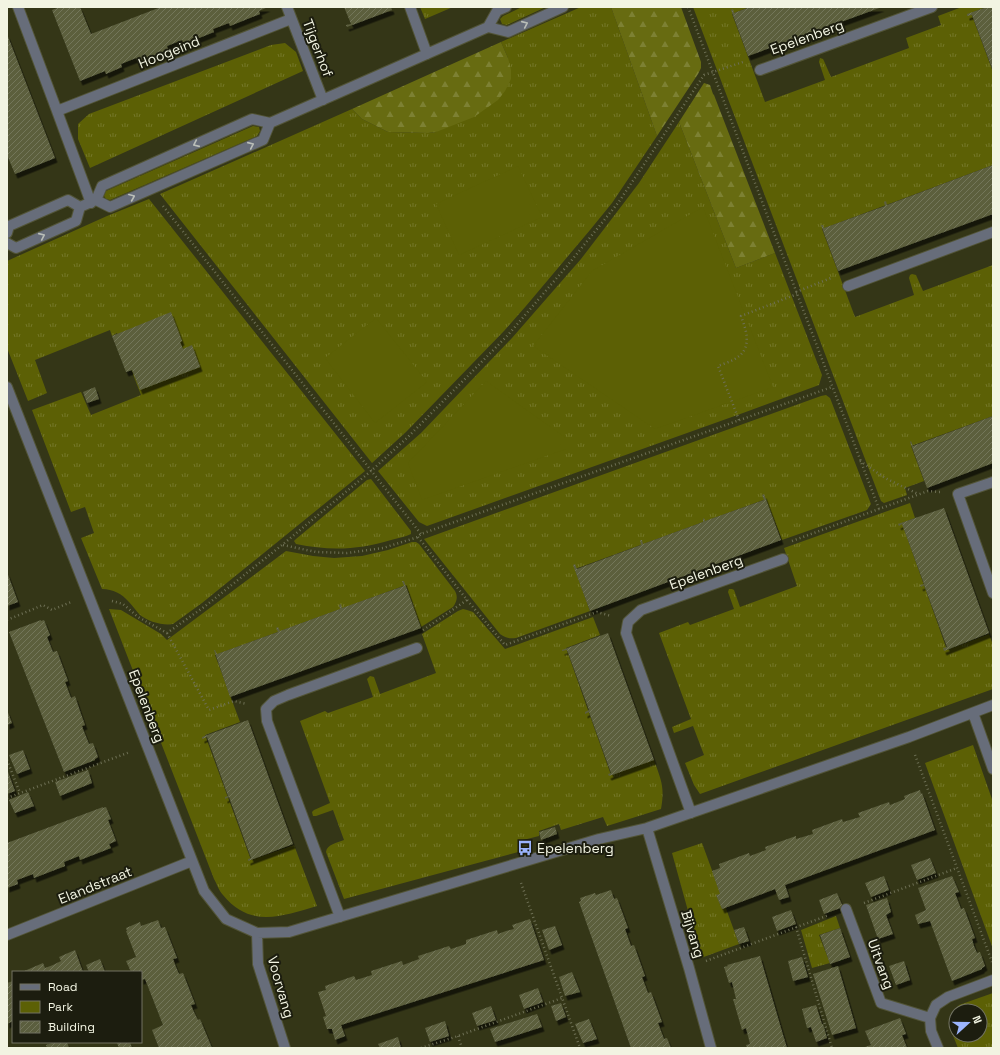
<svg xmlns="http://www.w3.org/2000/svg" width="1000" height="1055" font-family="'Space Grotesk',sans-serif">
  <defs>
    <pattern id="grass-tufts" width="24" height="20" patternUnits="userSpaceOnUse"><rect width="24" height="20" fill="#5c6005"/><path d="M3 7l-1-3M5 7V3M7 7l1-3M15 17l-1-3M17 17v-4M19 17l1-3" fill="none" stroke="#747729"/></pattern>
    <pattern id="forest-firs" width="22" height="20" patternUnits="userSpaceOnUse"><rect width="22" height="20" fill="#676b11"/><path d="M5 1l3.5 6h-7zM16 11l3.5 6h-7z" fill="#7d8133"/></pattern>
    <pattern id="building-hatch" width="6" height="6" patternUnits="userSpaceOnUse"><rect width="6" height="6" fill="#5b5e3e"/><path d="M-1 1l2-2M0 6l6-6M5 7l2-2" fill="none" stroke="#73765a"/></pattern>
    <filter id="shadow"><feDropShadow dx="2.5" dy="4.5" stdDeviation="0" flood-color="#0009"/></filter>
  </defs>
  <rect width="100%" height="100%" fill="#343617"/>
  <path fill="url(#grass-tufts)" fill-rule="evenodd" d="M420 7H453L425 19Z
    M522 7H546L507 25 502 24 500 19 503 16Z
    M581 7H611L657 136 612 203 590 230 526 306 504 331 406 432 372 463 160 194 352 109 362 119 388 132 428 133 436 132 508 58 501 42Z
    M693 7H749L732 14 765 102 825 80 819 62 820 58 823 59 824 61 831 77 882 58 909 48 906 38 941 25 938 16 962 7H986L971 13 993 72V165L822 229 855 317 914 295 909 278 910 275 912 274 916 275 923 291 993 265V416L911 446 924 481 905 488 907 495 884 503 881 501Z
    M285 43 296 52 303 71 90 168 78 139V124L89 114 271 45Z
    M679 122 736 268 775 253 822 375 819 385 743 413 427 526 419 522 378 471 421 433 512 338 581 259 604 229 639 183Z
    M253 126 259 127 260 131 257 136 110 200 106 199 104 196 106 191Z
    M149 199 365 471 202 603 173 624C163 626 147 621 140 615 136 611 133 606 129 602 122 594 113 589 102 589L81 538 94 533 85 507 71 512 32 410 81 392 91 415 141 395 117 333 112 336 110 330 35 360 47 393 28 401 7 348V261L107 216Z
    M826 395 830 398 871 504 867 510 782 540 766 499 575 569 590 611 516 638C509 639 506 638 500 634L424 539 821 396Z
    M371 479 411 531V534C405 537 397 538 391 540 358 550 330 551 296 544L294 541 296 539 367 480Z
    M910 503 915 518 902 523 947 650 989 634 993 645V689L700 794 694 785 685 763 704 755 693 726 674 733 672 727 691 719 659 633 688 622 690 625 734 609 728 592 729 589H732L734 590 740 607 797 586 784 548Z
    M412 542H416L419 544 455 591C458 597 457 601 453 607L421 627 406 585 215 655 240 722 205 735 251 860 294 845 317 906C282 916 251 929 223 895 219 891 217 884 214 879L109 609 121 610 161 634 167 640 286 551 313 556 334 558 362 556 388 550Z
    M463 609 467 610 473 612 505 649 593 617 600 635 566 648 611 775 654 760C661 780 665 787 661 809L607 826 603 817 561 830 559 824 539 831V836L519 841 522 851 344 899 326 852C327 844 337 843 344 840L333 810 316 816H313L312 812 314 810 330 803 300 721 325 711 328 713 373 697 367 679 370 676 374 677 380 694 436 673 422 634 458 611Z
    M973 745 993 802V949L925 763Z
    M702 843 739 944 701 958 672 853Z
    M836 916 840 928 819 935 830 963 812 968 801 930Z
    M993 993V1048H958L950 1028 949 1020 953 1013 959 1005ZM956 1011H980V1035H956Z"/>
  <path fill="url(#forest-firs)" d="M611 7H681L701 62V68L698 74 657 136Z
    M501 42 508 58 511 70V79L505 91 498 100 474 117 436 132 428 133 388 132 362 119 352 109Z
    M704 83 710 85 713 94 714 95 775 253 736 268 679 122Z"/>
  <path fill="#5c6005" d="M518 166 542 217 459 255 436 204Z
    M703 207 773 387 655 429 533 346 592 271Z
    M376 318 427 382 375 423 325 358Z
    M486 381 566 438V449L422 500 408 463Z"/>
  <path fill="url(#building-hatch)" filter="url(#shadow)" d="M60 7H80L91 34 161 7H268L259 11 260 14 230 26 229 23 213 29 214 32 184 44 182 40 167 46 168 50 138 62 136 58 121 64 122 67 106 74 105 71 80 81 52 10Z
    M344 7H391L392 10 347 27 346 25 351 24Z
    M750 7H882L748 56 731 10 733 9 734 13Z
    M987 7H993V71L972 15 967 16V14Z
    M7 34 55 158 15 174 7 155Z
    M993 165V214L838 271 821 225H823L824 228 885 206 884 202 886 201 887 205Z
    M171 312 182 341 180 342 183 349 192 345 200 367 140 390 132 370 126 372 112 336Z
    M95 387 99 399 87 403 83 392Z
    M993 416V463L927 488 910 442 911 441 913 446Z
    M764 494 781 540 590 611 573 565 575 564 577 569 641 545 640 540H642L643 544 703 522V519L704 518 705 521 764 500 762 495Z
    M944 508 989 633 944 651 943 648 947 647 924 585 921 587 920 585 924 584 902 524 899 526 898 524Z
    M7 572 18 602 7 606Z
    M402 581H404L421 628 230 697 214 650H215L217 654 278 632 276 628 278 627 280 631 340 609 339 605 341 604 342 608 404 586Z
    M41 620V621L44 620 50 635 47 637 53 652 57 651 68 681 65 682 71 698 75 696 80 711 85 725 82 726 83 729 89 744 93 743 98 757 95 759V760L64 772 9 632Z
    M608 633 654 760 609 776 608 774 611 773 589 712 585 714V712L589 710 567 650 562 651V650Z
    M7 710 12 723 7 725Z
    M248 720 293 844 248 861V859L251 858 229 797 225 799V797L228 796 207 737 202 739V737Z
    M23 750 30 769 17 774 9 755Z
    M7 769 15 791 7 794Z
    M88 770 92 783 60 796 55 782Z
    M920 790 921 794 922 793 935 830 785 885 789 897 779 900 775 889 722 909 716 895 720 894 712 871 720 868 719 864 749 853 750 856 766 850 765 847 796 836V839L813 834 812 830 842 819 843 822 860 817 858 813 889 802 890 805 905 799 904 796Z
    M28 792 34 806 15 813 9 800Z
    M103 807V808L106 807 111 819 108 820 116 841 109 844 111 848 80 860 79 856 64 862 65 866 34 878 33 874 17 880 18 884 7 888V843Z
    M555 827 557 834 541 840 539 832Z
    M930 858 936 873 917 880 911 865Z
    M884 876 889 890 871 897 865 883Z
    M952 876 959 892 955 893 961 909 964 908 975 938 972 939 974 946 977 953 980 952 985 966 982 968V969L952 981 930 921 918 924 915 915 926 910 918 888Z
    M611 890 614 899 617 898 628 928 625 929 631 946 634 945 645 976 642 977 648 993 651 992 662 1022 658 1023 664 1039 667 1038 671 1048H631L579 902 581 901 580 898 595 893 596 895Z
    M837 893 843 907 824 914 819 900Z
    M887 898 891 912 886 915 893 934 878 939 866 905Z
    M791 910 796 924 777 931 772 917Z
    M530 919 544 960 341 1025 345 1036 335 1040 332 1029H327L323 1017 326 1016 318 992 326 990 325 986 354 976 356 980 372 975 371 971 402 961 403 965 419 959 418 956 449 946 451 949 466 944V940L497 930 498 934 506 931 514 929 512 925Z
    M158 920 161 928 165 927 177 958 173 959 176 967 179 974 183 973 195 1004 191 1005 194 1012 198 1020 200 1019 212 1048H159L152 1030 163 1025 145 979 141 980V972H131L126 961 136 957 126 931H127L126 928 140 922 141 926Z
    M555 926 562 945 549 950 542 930Z
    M744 927 749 941 739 944 734 930Z
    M840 928 850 957 830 964 820 935Z
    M75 950 83 972H22L43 963 45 968 53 965 61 961 59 957Z
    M760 956 781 1028 787 1048H747L746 1045 750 1044 746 1028 742 1030 733 999H736L732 982 729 983 724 967 728 966 727 965Z
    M802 957 808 977 793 981 788 961Z
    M100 959 105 972H89L86 965Z
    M904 961 910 980 896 985 889 966Z
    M838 966 856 1028 832 1035 813 974Z
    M572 972 580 992 565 996 559 977Z
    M13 981V1021L7 1024V983Z
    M538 988 543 1002 524 1009 519 995Z
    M561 1003 566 1017 556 1021 551 1006Z
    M816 1005 822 1024H823L827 1038 816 1042 811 1027 807 1028 802 1009Z
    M491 1006 496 1020 477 1026 472 1013Z
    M537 1014 542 1027 495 1042 490 1029Z
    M900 1018 906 1034 902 1035 907 1048H862L871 1045 865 1031Z
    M589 1019 597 1039 583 1043 575 1024Z
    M445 1021 449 1036 430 1042 425 1028Z
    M398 1037 401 1048H380L378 1044Z
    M55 1042H67L69 1048H47L46 1045Z
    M119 1042H130L132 1048H119L117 1043Z"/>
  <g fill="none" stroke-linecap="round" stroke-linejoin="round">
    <g stroke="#525437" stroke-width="12">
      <path id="minor" d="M18 7 57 111 91 203
        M287 7 323 100
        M410 7 427 54
        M488 27 497 11 506 7
        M760 70 932 7
        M57 111 291 19
        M96 200 110 207 263 140 270 123
        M7 233 9 226 68 200 80 207
        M7 243 16 248 76 221 80 207 96 200 102 186 252 119 270 123 488 27 508 32 563 7
        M848 286 993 232
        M7 387 204 891 226 919 257 933 289 932 599 839 647 828 909 737 993 705
        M993 482 958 494 993 593
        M973 713 993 769
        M691 813 626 633 628 622 641 610 783 559
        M647 828 689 968 711 1048
        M846 909 881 1003 930 1018
        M340 917 267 721 266 709 274 701 288 695 417 648
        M257 933 258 964 285 1048
        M7 935 192 861
        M938 1048 931 1031 930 1018 936 1005 948 997 993 980"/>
    </g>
    <path stroke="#6e7055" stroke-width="2.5" stroke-dasharray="1 3" stroke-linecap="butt" d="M688 7 879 509
      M163 206 421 534
      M796 292 831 278
      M739 420 718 366C723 364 729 362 733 360 753 350 747 332 741 316L797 294
      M860 461 885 478 918 494
      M418 537 467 600 505 645 597 612 611 616
      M792 541 928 491 940 492
      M283 545 316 552 347 553 383 548 418 537 421 534 832 387
      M112 601 123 604 138 617 167 633 204 607 282 545 371 471 408 437 508 335 567 266 618 203 704 75 743 62
      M7 620 43 605 52 610 71 602
      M423 630 467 600
      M167 633 209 710 234 701 247 704
      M915 755 992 962
      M7 760 20 793
      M7 798 130 752
      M521 883 580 1048
      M864 903 957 868
      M796 927 832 1048
      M706 961 829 915
      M458 1036 462 1048
      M421 1048 458 1036 562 998"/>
    <use href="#minor" stroke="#676d7a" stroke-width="10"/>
  </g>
  <defs><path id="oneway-chevron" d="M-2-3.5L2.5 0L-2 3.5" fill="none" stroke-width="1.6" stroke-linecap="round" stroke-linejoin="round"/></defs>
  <g stroke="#babeb8">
    <use href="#oneway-chevron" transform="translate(525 24) rotate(-24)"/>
    <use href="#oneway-chevron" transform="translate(196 144) rotate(156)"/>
    <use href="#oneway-chevron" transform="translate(251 145) rotate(-24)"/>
    <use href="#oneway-chevron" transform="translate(132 197) rotate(-23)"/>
    <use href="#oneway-chevron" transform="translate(42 236) rotate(-24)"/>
  </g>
  <defs>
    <g id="bus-bare" transform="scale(1.2)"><path d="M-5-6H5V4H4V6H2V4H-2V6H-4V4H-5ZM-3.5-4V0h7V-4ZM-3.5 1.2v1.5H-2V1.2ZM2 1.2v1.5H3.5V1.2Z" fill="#9bb4fd" stroke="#1c1d0f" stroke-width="2.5" paint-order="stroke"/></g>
  </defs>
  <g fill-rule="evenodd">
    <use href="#bus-bare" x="525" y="848"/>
  </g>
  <g text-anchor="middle" stroke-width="4" stroke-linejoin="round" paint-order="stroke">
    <g font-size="14" fill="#f2f4e2" stroke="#1c1d0f">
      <text transform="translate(807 37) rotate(-20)" y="5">Epelenberg</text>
      <text transform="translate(318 48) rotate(69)" y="5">Tijgerhof</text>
      <text transform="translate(169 52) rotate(-22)" y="5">Hoogeind</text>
      <text transform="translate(706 572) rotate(-20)" y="5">Epelenberg</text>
      <text transform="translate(147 706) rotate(69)" y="5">Epelenberg</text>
      <text transform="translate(95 885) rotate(-22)" y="5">Elandstraat</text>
      <text transform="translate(693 934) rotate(73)" y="5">Bijvang</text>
      <text transform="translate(881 964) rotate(70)" y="5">Uitvang</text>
      <text transform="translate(281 987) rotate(74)" y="5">Voorvang</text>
    </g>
    <g font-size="14" fill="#f2f4e2" stroke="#1c1d0f" text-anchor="start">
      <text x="537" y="853">Epelenberg</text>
    </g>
  </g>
  <rect width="1000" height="1055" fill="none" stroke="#f2f4e2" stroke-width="16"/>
  <rect x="12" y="971" width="130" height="72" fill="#1c1d0f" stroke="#727363"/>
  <rect x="20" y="984" width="20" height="6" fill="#676d7a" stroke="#727363"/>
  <text x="48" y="991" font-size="12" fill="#f2f4e2">Road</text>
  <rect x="20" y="1001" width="20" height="12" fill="#5c6005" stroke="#727363"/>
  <text x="48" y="1011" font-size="12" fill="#f2f4e2">Park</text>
  <rect x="20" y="1021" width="20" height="12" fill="url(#building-hatch)" stroke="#727363"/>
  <text x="48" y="1031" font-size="12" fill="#f2f4e2">Building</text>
  <g transform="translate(968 1023) rotate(69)"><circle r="19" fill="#1c1d0f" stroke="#727363"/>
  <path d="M0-3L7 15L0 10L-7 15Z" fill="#9bb4fd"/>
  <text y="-6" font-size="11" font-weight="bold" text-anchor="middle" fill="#f2f4e2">N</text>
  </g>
</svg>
